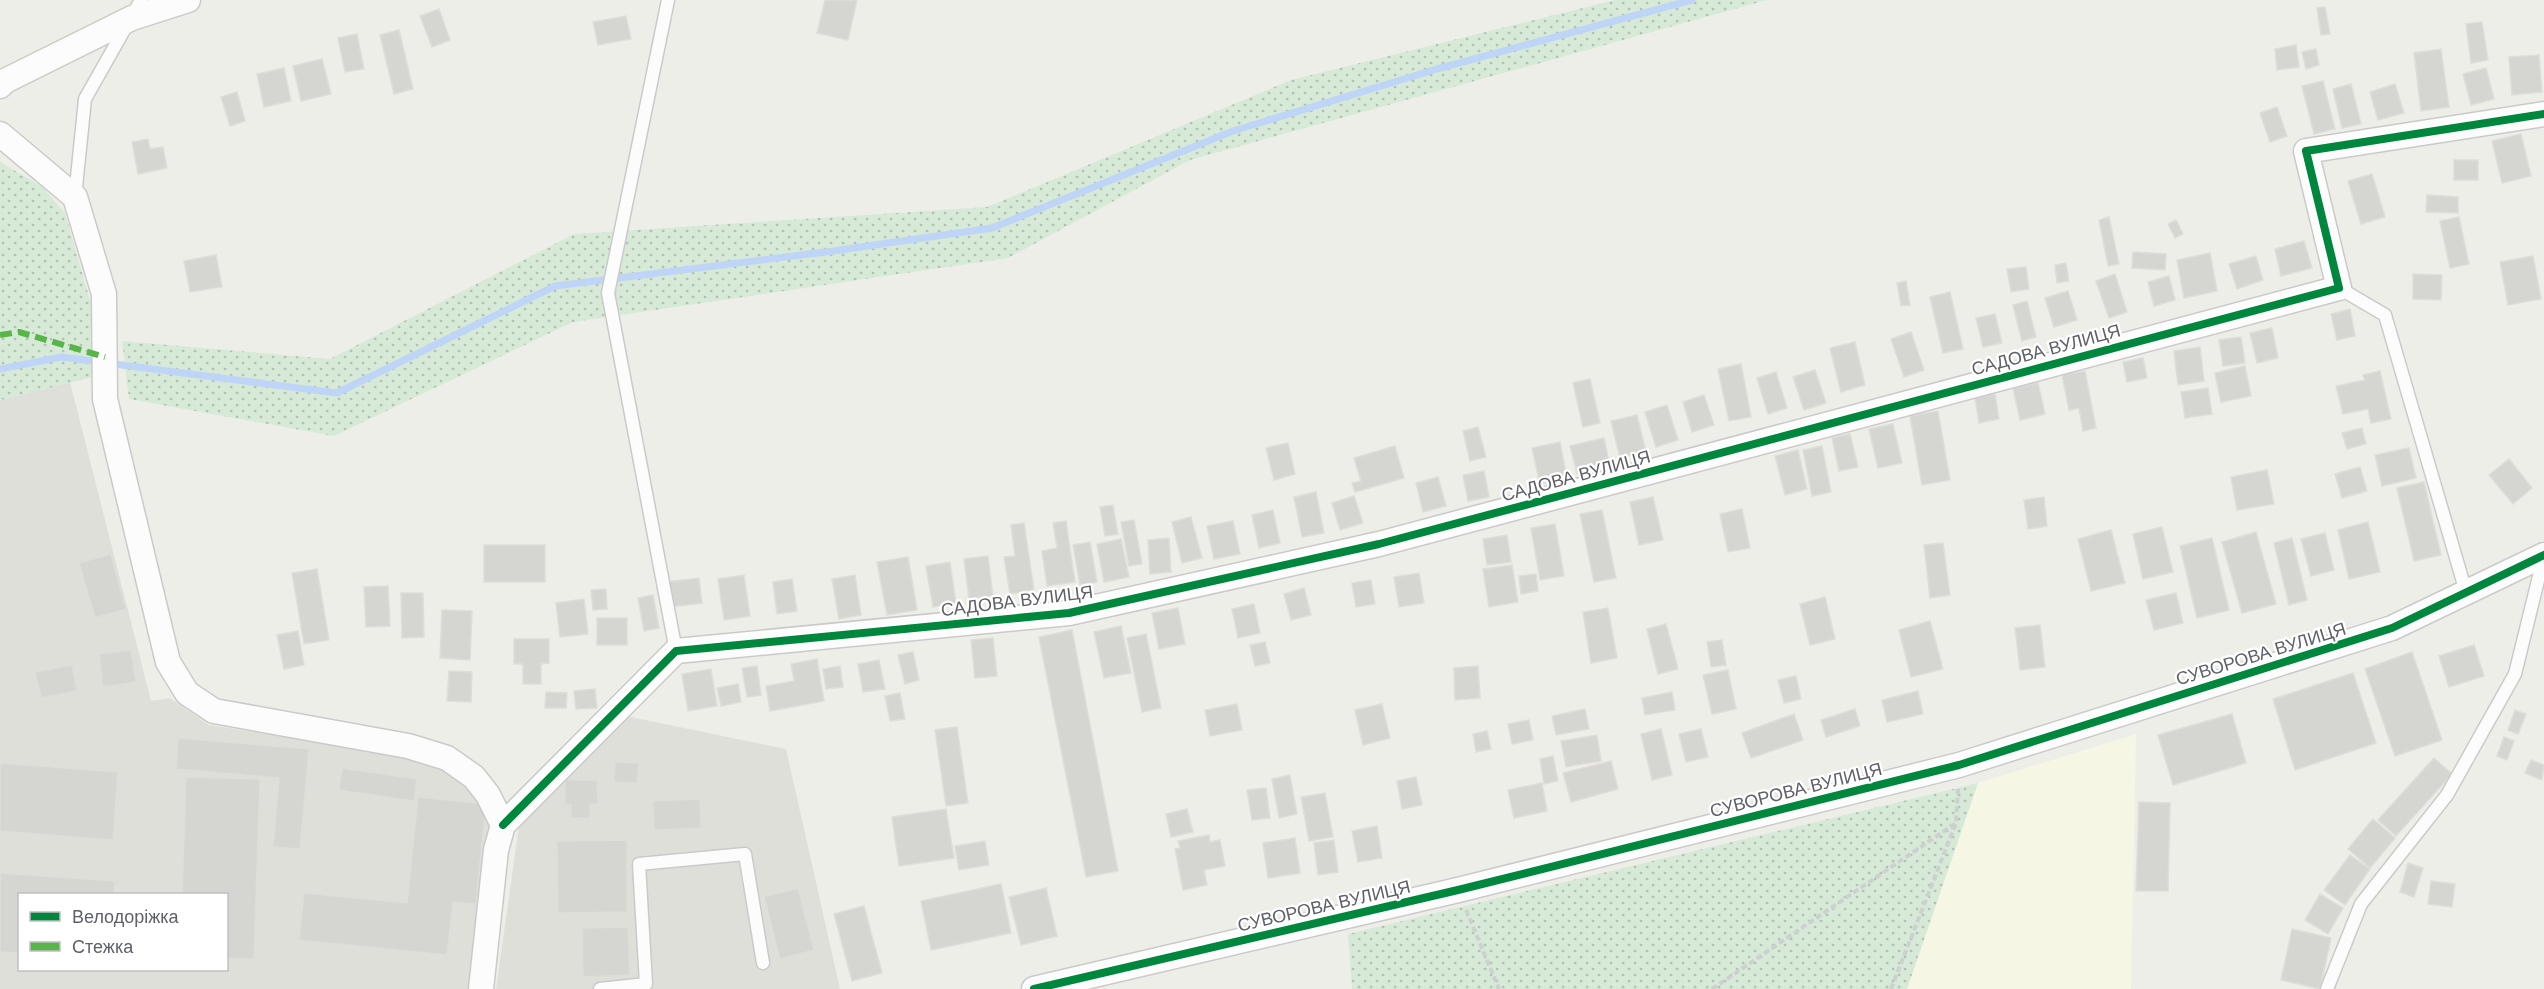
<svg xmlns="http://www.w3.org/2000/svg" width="2544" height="989" font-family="Arial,sans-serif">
  <defs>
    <pattern id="grass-dots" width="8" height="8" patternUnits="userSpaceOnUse" patternTransform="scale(1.5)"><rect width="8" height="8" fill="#d7ead8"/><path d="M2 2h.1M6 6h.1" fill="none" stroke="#b2c1b3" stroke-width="1.8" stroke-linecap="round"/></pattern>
  </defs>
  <rect width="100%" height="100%" fill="#eeeee9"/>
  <path fill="#f6f6e4" d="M2136 734 2131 989H1907L1978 783Z"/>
  <path fill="#dfdfda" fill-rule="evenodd" d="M70 382 151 701 170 698 209 725 422 758 469 783 489 805 491 849 468 989H0V400ZM20 894H226V970H20Z
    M626 716 786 749 840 989H496L519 826Z"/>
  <path fill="url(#grass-dots)" d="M1615 0H1767L1190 160 1008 258 573 322 334 436 129 399 122 341 330 359 574 234 987 207 1291 80Z
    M0 162 41 186 65 213 94 314 93 377 0 400Z
    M1978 783 1907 989H1352L1348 934Z"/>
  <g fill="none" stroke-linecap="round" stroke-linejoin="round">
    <path stroke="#bed5f7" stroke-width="7" d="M0 369 61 357 337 393 555 286 833 251 992 228 1233 131 1437 69 1692 0"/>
  </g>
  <path fill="#d5d5d2" stroke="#deddd8" stroke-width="1.5" d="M825 0H857L848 40 817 33Z
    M2325 7 2330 34 2321 35 2317 8Z
    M439 9 450 40 432 47 420 16Z
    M626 16 631 39 598 45 593 22Z
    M2482 22 2488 60 2471 63 2466 24Z
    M399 30 413 89 394 94 380 35Z
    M357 34 364 69 345 72 338 38Z
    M2296 45 2299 67 2277 70 2275 49Z
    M2316 49 2319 65 2306 69 2302 52Z
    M2441 49 2449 107 2421 111 2414 53Z
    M2539 55 2542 92 2512 95 2509 57Z
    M322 59 331 94 301 101 293 66Z
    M284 68 291 101 264 107 257 74Z
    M2486 68 2494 99 2471 105 2463 74Z
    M2323 81 2335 129 2314 134 2302 86Z
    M2351 84 2361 124 2342 128 2333 89Z
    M2395 84 2404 113 2378 120 2370 92Z
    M237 92 245 121 230 126 221 97Z
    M2277 107 2287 136 2270 142 2260 113Z
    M2521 134 2531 176 2502 183 2492 141Z
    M148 139 150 149 163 147 167 168 138 174 132 142Z
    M2454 160H2478V180H2454Z
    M2372 174 2385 217 2361 224 2348 181Z
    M2427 195 2458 197V213L2426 212Z
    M2109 217 2119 264 2108 266 2099 220Z
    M2459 217 2469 264 2450 268 2440 221Z
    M2176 220 2183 234 2175 238 2168 224Z
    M2304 241 2312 268 2281 276 2275 249Z
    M2133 252 2166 254 2165 270 2132 268Z
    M2210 253 2217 291 2184 298 2177 260Z
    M216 255 222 287 190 292 184 261Z
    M2256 256 2263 280 2237 289 2229 264Z
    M2533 256 2541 299 2508 305 2500 262Z
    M2066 263 2069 281 2057 283 2055 265Z
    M2026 267 2029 289 2011 292 2007 269Z
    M2115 274 2127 312 2109 318 2096 281Z
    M2413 274 2442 275 2441 300 2413 299Z
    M2169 276 2175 300 2154 306 2148 282Z
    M1906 281 1910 305 1901 306 1897 283Z
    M2068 291 2077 320 2054 327 2045 298Z
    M1950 292 1963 349 1943 353 1930 297Z
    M2027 301 2036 337 2022 341 2013 305Z
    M2350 309 2355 336 2337 340 2331 314Z
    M1995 314 2002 343 1983 347 1976 318Z
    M2272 328 2278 358 2257 363 2250 333Z
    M1911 332 1924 370 1904 377 1891 339Z
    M2241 337 2245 363 2223 366 2219 340Z
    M1855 342 1865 385 1841 392 1830 348Z
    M2200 347 2204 381 2178 385 2174 351Z
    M2143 358 2147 378 2127 382 2123 362Z
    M1741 364 1751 417 1729 421 1718 369Z
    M2245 366 2251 396 2221 402 2215 373Z
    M1815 370 1826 403 1804 410 1793 377Z
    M2085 371 2096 428 2083 431 2079 408 2069 410 2062 375Z
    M2380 371 2391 419 2371 423 2368 409 2343 414 2336 386 2365 380 2363 375Z
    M1776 372 1787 408 1768 414 1757 378Z
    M1590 379 1600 423 1583 427 1573 383Z
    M2038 383 2045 414 2020 420 2013 388Z
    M2208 388 2212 414 2185 418 2181 392Z
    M1995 394 1999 419 1979 423 1975 398Z
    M1704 395 1714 425 1692 432 1683 402Z
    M1667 405 1678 440 1656 447 1645 412Z
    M1938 411 1950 480 1922 485 1910 416Z
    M1637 415 1646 452 1620 458 1611 421Z
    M1893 424 1902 463 1878 468 1869 429Z
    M1478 427 1486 457 1470 461 1463 431Z
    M2362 428 2366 444 2347 449 2342 433Z
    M1850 434 1858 467 1839 471 1832 438Z
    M1604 438 1610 466 1577 474 1570 446Z
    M1560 442 1567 478 1540 484 1532 448Z
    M1288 443 1295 474 1274 480 1266 448Z
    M1395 446 1404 478 1355 492 1352 483 1361 481 1354 458Z
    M1822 446 1831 492 1812 496 1803 450Z
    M2409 448 2416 478 2382 486 2375 455Z
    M1798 450 1807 489 1785 495 1775 456Z
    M2509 459 2532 488 2513 504 2489 475Z
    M2360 467 2367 491 2342 498 2335 474Z
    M2267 470 2274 504 2237 510 2231 477Z
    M1484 471 1489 497 1468 501 1463 475Z
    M1438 477 1446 506 1423 512 1416 483Z
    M2424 482 2441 555 2414 561 2397 488Z
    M1316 492 1324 533 1302 537 1294 497Z
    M1354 496 1363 523 1340 530 1332 503Z
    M1653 497 1663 540 1639 545 1630 502Z
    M2044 497 2047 526 2028 529 2024 500Z
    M1113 505 1118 534 1105 536 1100 507Z
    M1742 509 1750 548 1728 552 1720 514Z
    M1273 510 1280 543 1259 548 1252 515Z
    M1602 510 1616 578 1594 582 1580 514Z
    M1191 517 1202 558 1182 563 1172 522Z
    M1134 520 1142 564 1129 566 1121 522Z
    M1066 521 1075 582 1047 586 1042 551 1057 548 1053 523Z
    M1233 521 1240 554 1214 559 1207 526Z
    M2368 522 2380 572 2349 579 2338 530Z
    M1024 523 1034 590 1010 594 1004 557 1015 556 1011 525Z
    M1555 524 1564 576 1540 580 1531 528Z
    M2162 527 2173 572 2143 579 2133 534Z
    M2111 530 2125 583 2091 591 2078 539Z
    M2256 532 2276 604 2242 613 2222 542Z
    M2325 533 2334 570 2311 576 2301 539Z
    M1507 535 1511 562 1487 565 1483 539Z
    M1169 538 1171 572 1150 574 1148 540Z
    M2212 538 2229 610 2197 618 2180 546Z
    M2292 538 2307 600 2289 605 2274 543Z
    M1121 539 1129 577 1104 582 1097 544Z
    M1090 542 1097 582 1080 585 1073 545Z
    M1943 543 1950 595 1930 598 1924 545Z
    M484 545H545V582H484Z
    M111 554 126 609 95 618 79 563Z
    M988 556 993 596 969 599 964 559Z
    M908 557 917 610 887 615 877 562Z
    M950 562 956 603 933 607 926 566Z
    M1512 565 1518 602 1489 607 1483 569Z
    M317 569 329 640 304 644 292 573Z
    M1419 573 1424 603 1399 607 1394 577Z
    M1536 574 1538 591 1521 594 1519 576Z
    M744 575 750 616 724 620 718 579Z
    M855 575 861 615 839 619 832 579Z
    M699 578 702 603 670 607 667 582Z
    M792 579 797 611 777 614 773 582Z
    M1371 580 1375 604 1356 607 1352 583Z
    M388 586 390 626 366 627 364 587Z
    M1304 588 1311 615 1291 620 1284 594Z
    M606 589 607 609 593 610 591 590Z
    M401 593H423L424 637 402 638Z
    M2176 593 2183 623 2154 630 2146 600Z
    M653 595 659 628 644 631 638 598Z
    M1825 597 1835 639 1810 645 1800 604Z
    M584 599 588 634 560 637 556 603Z
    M1254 604 1260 633 1238 638 1232 609Z
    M1178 608 1185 644 1159 649 1152 613Z
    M1608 608 1617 658 1591 663 1583 612Z
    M442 610 472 611 470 660 440 658Z
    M597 618H627V645H597Z
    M1930 621 1943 669 1911 677 1899 630Z
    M1666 624 1678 669 1658 674 1647 629Z
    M2040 625 2045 667 2020 670 2015 628Z
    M1121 626 1131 673 1104 678 1094 632Z
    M1072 630 1118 871 1086 877 1039 637Z
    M298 631 304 665 284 669 277 635Z
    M1146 634 1161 708 1142 712 1127 638Z
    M993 638 997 676 975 678 971 640Z
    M514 639H549V663L541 664V684H523V664H514Z
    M1722 640 1726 665 1711 667 1707 642Z
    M1265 642 1270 663 1255 666 1250 645Z
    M2474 645 2484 676 2449 687 2439 656Z
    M131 650 136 682 103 687 99 654Z
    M913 652 919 680 905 684 898 655Z
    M2412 652 2442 740 2395 756 2365 669Z
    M817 659 824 701 770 711 766 686 794 681 791 664Z
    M879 660 885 689 863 692 858 664Z
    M72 665 77 691 41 698 35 672Z
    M757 666 761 695 747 697 742 668Z
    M840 666 843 687 826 689 823 669Z
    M1478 666 1480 698 1455 700 1454 668Z
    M711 669 717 706 688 711 682 674Z
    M1728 670 1736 709 1712 714 1703 675Z
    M449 671 472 672 471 702 447 701Z
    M2353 673 2376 743 2295 770 2273 699Z
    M1796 676 1801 699 1784 703 1778 680Z
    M738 684 741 702 721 706 717 688Z
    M595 689 597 708 576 709 574 691Z
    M1918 691 1923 714 1887 722 1882 700Z
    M546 692 567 693 566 708H545Z
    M1672 692 1675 710 1645 715 1642 698Z
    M900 693 905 719 890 721 885 696Z
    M1237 704 1242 730 1210 736 1205 710Z
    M1382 704 1390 738 1363 745 1355 710Z
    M1585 709 1589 729 1556 735 1552 716Z
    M1855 709 1860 726 1826 737 1821 720Z
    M2515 710 2526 714 2518 734 2508 730Z
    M1794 714 1803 740 1751 758 1742 733Z
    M2232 714 2246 763 2173 785 2158 735Z
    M1529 720 1533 740 1512 744 1508 724Z
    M957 727 968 803 946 806 935 730Z
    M1661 729 1672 775 1652 780 1641 734Z
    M1701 729 1708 757 1686 762 1679 734Z
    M1487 731 1491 749 1476 752 1473 734Z
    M1597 735 1601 761 1566 767 1561 741Z
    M2504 737 2514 741 2507 760 2497 756Z
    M178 738 309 749 300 849 273 847 279 778 176 769Z
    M1553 756 1558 781 1544 784 1540 759Z
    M2434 758 2452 774 2396 836 2378 820Z
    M2531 760 2544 765 2542 780 2525 773Z
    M1611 761 1618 789 1571 802 1563 773Z
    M615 762 639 763 637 783 614 782Z
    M0 763 118 772 113 840 0 831Z
    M342 768 417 779 414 801 339 790Z
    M1290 775 1297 814 1279 818 1272 779Z
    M186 777 260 779 254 959 226 958V894H182Z
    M1416 777 1422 805 1402 809 1397 781Z
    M565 780H597L598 804H590V818H571V805H565Z
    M1542 783 1547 811 1514 818 1508 790Z
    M1266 788 1270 818 1252 820 1247 790Z
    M1325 793 1333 837 1309 841 1301 797Z
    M418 797 486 804 476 904 453 902 447 955 299 940 304 893 407 903Z
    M700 799 701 828 654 830 653 801Z
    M2139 802 2170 803 2168 891H2136Z
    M946 809 954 858 899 866 892 817Z
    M1187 809 1193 832 1171 837 1166 814Z
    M2373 819 2395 838 2370 868 2348 849Z
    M1377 826 1382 858 1358 862 1352 831Z
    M1209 835 1210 842 1220 840 1225 866 1204 870 1207 885 1183 890 1175 849 1180 848 1178 841Z
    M1295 838 1300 873 1268 878 1263 843Z
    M627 840V912L558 913 557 841Z
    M1334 840 1338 872 1318 875 1314 843Z
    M985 841 989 865 959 870 955 846Z
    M2350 855 2370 869 2345 905 2324 890Z
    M2408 863 2423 868 2414 897 2400 892Z
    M0 873 115 881 114 894H20V953L0 952Z
    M2431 881 2455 884 2452 907 2428 904Z
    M1001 884 1011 933 931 950 921 901Z
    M798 888 814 950 780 959 764 897Z
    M1046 888 1057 936 1021 945 1009 897Z
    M2320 894 2343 908 2328 934 2305 920Z
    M864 906 882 973 852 981 834 914Z
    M628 927 630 975 583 977 582 928Z
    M2292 929 2331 938 2320 989 2281 980Z"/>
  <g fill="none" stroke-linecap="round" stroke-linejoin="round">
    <g stroke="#cacbc9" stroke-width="15">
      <path id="service" d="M668 0 608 293 676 651
        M75 197 85 99 141 0
        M2339 288 2385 315 2466 592
        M600 989 646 984 639 864 745 854 763 963
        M2327 989 2361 904 2447 795 2515 674 2544 556"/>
    </g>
    <g stroke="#cacbc9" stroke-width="27">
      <path id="minor" d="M0 86 5 81 132 18 188 0
        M0 134 75 197 104 294 105 399 168 662 187 693 214 711 408 746 447 758 474 777 488 795 503 825 496 850 481 989
        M503 825 676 651 1069 613 1379 544 2339 288 2306 151 2544 114
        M1034 989 1458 890 1959 765 2392 628 2544 555"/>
    </g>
    <path stroke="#ccd0ce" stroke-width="4" stroke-dasharray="6 3" stroke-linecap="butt" d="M1466 910 1499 989
      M1712 989 1956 823
      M1891 989 1956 823 1958 789"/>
    <use href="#service" stroke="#fcfcfc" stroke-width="12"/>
    <use href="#minor" stroke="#fcfcfc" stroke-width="24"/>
    <path stroke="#58b549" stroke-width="6" stroke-dasharray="12 6" stroke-linecap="butt" d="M0 335 19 332 105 357"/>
    <g stroke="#fff" stroke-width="11">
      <path id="cycleway" d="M503 825 676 651 1069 613 1379 544 2339 288 2306 151 2544 114
        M1034 989 1458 890 1959 765 2392 628 2544 555"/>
    </g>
    <use href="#cycleway" stroke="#00873e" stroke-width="8"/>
  </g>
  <g text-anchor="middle" stroke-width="4.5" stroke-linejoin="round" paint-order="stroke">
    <g font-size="18" fill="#5e6167" stroke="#fff">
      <text transform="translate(2046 350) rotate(-15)" y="6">САДОВА ВУЛИЦЯ</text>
      <text transform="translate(1576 476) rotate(-15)" y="6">САДОВА ВУЛИЦЯ</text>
      <text transform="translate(1017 601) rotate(-7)" y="6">САДОВА ВУЛИЦЯ</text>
      <text transform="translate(2261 654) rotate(-17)" y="6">СУВОРОВА ВУЛИЦЯ</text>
      <text transform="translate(1796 790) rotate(-14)" y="6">СУВОРОВА ВУЛИЦЯ</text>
      <text transform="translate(1324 906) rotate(-13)" y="6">СУВОРОВА ВУЛИЦЯ</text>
    </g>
  </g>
  <rect x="18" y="893" width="210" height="78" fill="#ffffff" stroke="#bfc0c2" stroke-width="1.5"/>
  <rect x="30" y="912" width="30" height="9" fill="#00873e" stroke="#bfc0c2" stroke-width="1.5"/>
  <text x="72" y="923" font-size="18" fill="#5e6167">Велодоріжка</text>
  <rect x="30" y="942" width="30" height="9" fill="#58b549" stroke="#bfc0c2" stroke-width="1.5"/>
  <text x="72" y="953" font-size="18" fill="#5e6167">Стежка</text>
</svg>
